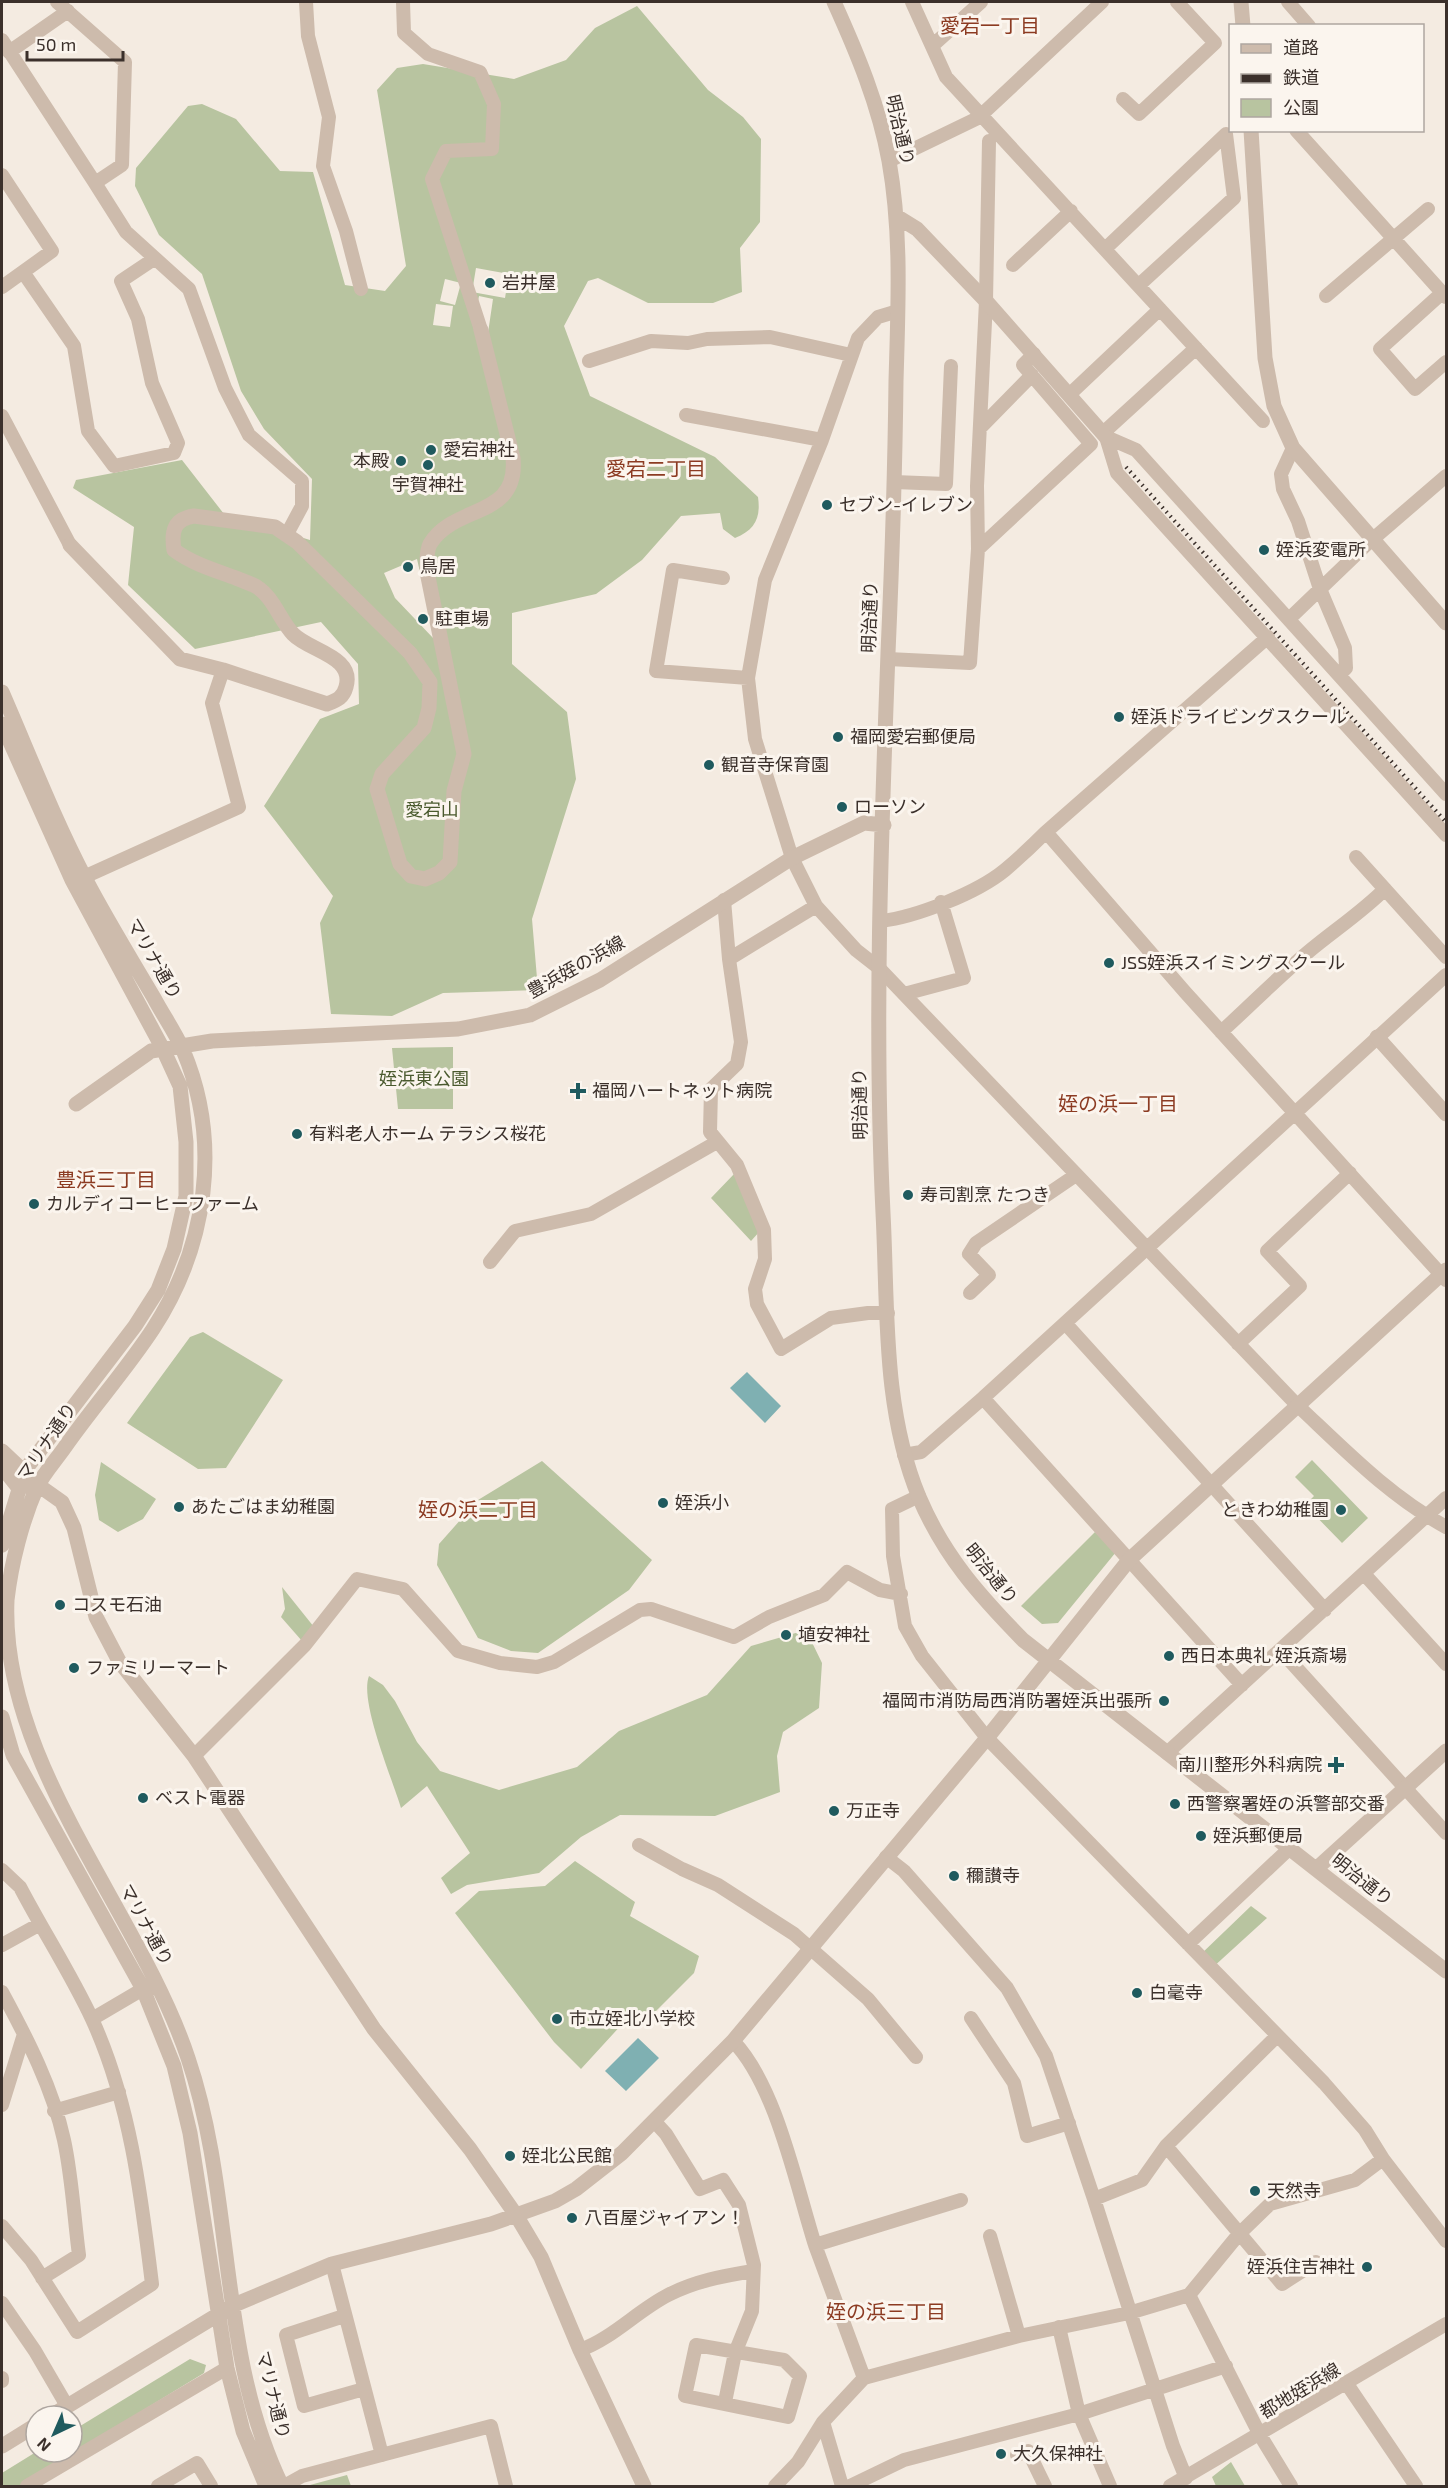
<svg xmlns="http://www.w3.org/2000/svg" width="1448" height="2488" font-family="'Exo 2','Noto Sans JP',sans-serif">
  <rect width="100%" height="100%" fill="#f4ebe1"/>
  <path fill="#b8c4a0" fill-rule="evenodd" d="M637 6 708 90 743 117 761 139 760 222 740 248 742 292 713 303H648L598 278 588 281 564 326 590 396 715 457 758 497C761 518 755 530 735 538L723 529 720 513 681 516 642 560 596 594 512 613V664L567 712 576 779 532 919 538 990 443 993 392 1016 331 1014 320 923 333 896 264 806 320 719 359 704 358 664 321 622 195 649 128 585 134 527 73 488 76 480 182 460 224 514 310 540 312 479 264 429 241 391 202 274 159 235 135 186 136 168 188 106 202 104 236 119 280 171 313 172 345 285 385 291 406 266 377 90 397 68 423 64 514 79 566 60 595 28ZM476 268 509 274 505 298 472 292ZM445 279 461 283 455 305 440 301ZM479 296 493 299 488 333 473 328ZM436 304 453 306 450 327 433 325ZM417 559 435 638 434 639 395 598 384 573Z
    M453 1047V1109H398L392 1048Z
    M735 1173 760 1231 751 1241 711 1198Z
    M203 1332 283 1380 226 1468 198 1469 127 1423 190 1337Z
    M1312 1460 1368 1518 1342 1543 1305 1505 1314 1496 1295 1477Z
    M542 1461 652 1560 629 1590 538 1653 511 1651 478 1638 437 1565 439 1544 478 1500Z
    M101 1462 156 1499 143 1519 118 1532 99 1520 95 1495Z
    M1095 1532 1116 1552 1058 1623 1042 1624 1021 1606Z
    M282 1587 314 1627 302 1641 281 1617 285 1609Z
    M806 1630 822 1663 819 1708 783 1732 777 1756 780 1792 715 1816 620 1815 581 1837 539 1873 467 1885 451 1894 441 1878 470 1853 427 1786 401 1808C392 1778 359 1701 369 1676L383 1685 395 1701 417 1742 440 1771 499 1790 577 1767 619 1731 707 1695 751 1646Z
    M575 1861 635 1902 630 1916 699 1956 694 1973 647 2020 635 2010 581 2069 554 2042 455 1913 479 1891 545 1886Z
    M1251 1906 1267 1918 1211 1969 1199 1956Z
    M190 2359 206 2365 204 2373 19 2486H2V2473L36 2452H72V2431Z
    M1231 2462 1245 2486H1216L1212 2477Z
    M347 2475 351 2486H309L310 2485Z"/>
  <path fill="#7fb0b2" d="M747 1372 781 1406 765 1423 730 1388Z
    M638 2038 659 2058 626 2091 605 2071Z"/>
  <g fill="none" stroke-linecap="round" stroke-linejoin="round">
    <path stroke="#cdbbac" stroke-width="14" d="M306 2 308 36 329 117 323 166 346 231 361 289
      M403 2 404 33 428 54 480 72 494 104 492 149 446 151 432 179 481 330
      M912 2 946 77 1263 421
      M1288 2 1309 26
      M2 40 95 183 122 165 125 62 57 2
      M932 46 981 2
      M9 52 68 11
      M1123 99 1139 114 1215 43 1177 2
      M1296 130 1446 297
      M889 161 978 118 1102 2
      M2 175 52 251 2 287
      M95 183 126 232 189 289 225 388 249 435 302 481V506L287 534
      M1106 248 1226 134 1234 198 1139 285
      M1013 265 1071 211
      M23 272 74 346 88 431 114 466 174 453 178 443 152 383 138 319 121 281 154 259
      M1442 293 1380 349 1415 389 1446 362
      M1326 296 1428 209
      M898 311 878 317 858 338 822 440 765 580 748 678 755 739 792 858 816 906 856 950 879 968 899 989 1297 1405C1344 1449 1389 1496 1446 1527
      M589 361 651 341 688 343 707 339 770 337 851 355
      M1070 394 1160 309
      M686 415 822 440
      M2 416 70 545
      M980 428 1032 375
      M1103 433 1196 348
      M1106 437 1117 473 1446 835
      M1106 437 1136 450 1446 794
      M1293 448 1281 474 1283 489 1298 521 1320 589 1345 648 1346 668 1340 674
      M894 482 946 484 951 366
      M978 549 1091 444 1023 365 1034 354
      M723 578 673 570 656 671 748 678
      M1290 618 1366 545 1446 476
      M888 659 970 663 978 549 977 486 986 301 989 141
      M1046 832 1268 637
      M1356 857 1446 957
      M84 877 239 807 212 703 223 670
      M724 900 729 959 741 1042 737 1064 711 1089 710 1132 737 1165 764 1230 765 1259 755 1289 757 1304 781 1349 831 1318 868 1313H888
      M881 921C916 917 977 893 1005 870 1019 858 1033 845 1046 832L1185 992 1446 1280
      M729 959 816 906
      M904 994 964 978 941 902
      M1221 1032C1250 1006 1277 978 1307 953 1333 931 1361 913 1385 889
      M490 1262 515 1231 591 1214 717 1142
      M970 1293 989 1275 969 1254 976 1243 1076 1175
      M1065 1323 1325 1610
      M1238 1344 1300 1286 1267 1251 1350 1173
      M983 1398 1242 1685
      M904 1455 921 1452 983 1398 1446 975
      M1365 1575 1446 1664
      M1281 1651 1446 1833
      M1167 1753 1446 1498
      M194 1756 305 1645 357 1579 403 1589 458 1651 500 1663 537 1667 554 1662 640 1610 651 1609 734 1637 769 1617 824 1595 847 1572 880 1590 901 1594
      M639 1845 682 1869 718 1885 794 1934 868 1999 916 2057
      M886 1857 904 1871 1007 1988 1046 2056 1094 2199
      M2 1870 20 1887C43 1931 71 1974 92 2019 130 2102 141 2194 152 2284L77 2332 31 2260 2 2226
      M1188 1944 1290 1848
      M2 1945 40 1924
      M2 1992C27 2038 53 2089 64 2140 72 2177 74 2217 79 2255L42 2278
      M971 2018 1014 2083 1027 2136 1069 2123
      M92 2019 143 1989 154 1988
      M733 2041C776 2085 796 2185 815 2245L961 2200
      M2 2105 24 2034
      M54 2111 119 2092
      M655 2122 666 2134 700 2189 723 2180 739 2205 754 2265 752 2311 735 2353 725 2402
      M1166 2146 1282 2284 1316 2262
      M1383 2159 1446 2241
      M990 2236 1019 2336
      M815 2245 864 2378
      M332 2264 382 2455
      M1189 2295 1260 2435 1291 2486
      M2 2303 35 2351 67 2406
      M344 2316 286 2335 304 2406 364 2389
      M1059 2327 1079 2414 1110 2486
      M696 2345 784 2360 800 2376 788 2417 685 2396Z
      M580 2350C613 2338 637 2311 668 2295 695 2281 723 2276 753 2271
      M2 2378V2381
      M1347 2384 1416 2486
      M1017 2455 1028 2451 1045 2486
      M1186 2478 1173 2446 1094 2199 1142 2180 1166 2146 1277 2036
      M27 2486 227 2368
      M158 2486 197 2463 211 2486
      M284 2486 302 2476 491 2426 506 2486
      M775 2486 798 2462 823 2422
      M842 2486 823 2422 864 2378 1019 2336 1129 2313 1189 2295 1239 2234 1270 2204 1355 2180 1383 2159 1365 2130 1324 2083 987 1738 922 1656 905 1626 893 1556 892 1509 919 1496
      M850 2486 904 2460 1079 2414 1226 2366
      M1170 2486 1446 2324"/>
    <path stroke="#cdbbac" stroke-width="15" d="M834 2C857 53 879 105 889 161 902 234 898 308 896 381 895 472 892 562 888 653 881 839 874 1027 883 1213 888 1307 882 1408 919 1497 944 1556 979 1595 1023 1640L1446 1971
      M1241 2 1243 26
      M1251 130 1265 358 1274 406 1293 448 1446 623
      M896 216 917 229 986 301 1106 437
      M70 545 180 659 223 670 327 704C337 700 343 698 346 687 355 656 309 651 293 634 280 620 273 597 257 587 251 583 242 581 236 578 214 570 193 564 174 550 171 531 174 519 194 516L275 527 297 542 410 653 430 682 429 708 424 728 382 774 377 789 400 864 411 876 425 879 439 873 450 862 454 791 464 754 427 572C427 564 426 551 430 544 454 504 519 519 513 458L481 330
      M2 692C29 754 54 819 86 880 107 920 131 959 154 998 163 1015 175 1032 183 1050 222 1142 207 1246 153 1329 126 1370 93 1407 65 1447 56 1460 44 1473 37 1487 22 1521 11 1564 7 1600 0 1763 139 1911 188 2058 235 2196 217 2353 282 2486
      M2 724 72 880 163 1049 180 1086 186 1142V1196L174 1249 158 1290 135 1326 25 1470 2 1545
      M1377 1037 1446 1114
      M76 1104 151 1051 212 1041 458 1029 530 1015 600 980 792 858 864 823 884 825
      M2 1451 38 1485 62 1502 74 1528 96 1617 119 1661 194 1756 374 2029 470 2149 516 2215 541 2257 580 2350 644 2486
      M2 1467 18 1487 26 1486
      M2 1717 13 1755 143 1989 174 2066 190 2133 227 2368 243 2431 266 2486
      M1316 1869 1446 1751
      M51 2416 234 2305 332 2264 491 2224 555 2201 576 2189 622 2153 733 2041 987 1738 1129 1560 1446 1270
      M2 2446 36 2425"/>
    <path stroke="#3b302b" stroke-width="4" stroke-dasharray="1.5 4.5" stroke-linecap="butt" d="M1126 467 1446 822"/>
  </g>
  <g fill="#1f5a5e" stroke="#fbf5ee" stroke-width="2">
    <circle cx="490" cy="283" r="6"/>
    <circle cx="431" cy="450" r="6"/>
    <circle cx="401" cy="461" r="6"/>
    <circle cx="428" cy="465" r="6"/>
    <circle cx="827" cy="505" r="6"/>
    <circle cx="1264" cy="550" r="6"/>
    <circle cx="408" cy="567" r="6"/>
    <circle cx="423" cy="619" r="6"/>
    <circle cx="1119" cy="717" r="6"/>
    <circle cx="838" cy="737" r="6"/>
    <circle cx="709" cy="765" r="6"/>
    <circle cx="842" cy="807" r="6"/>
    <circle cx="1109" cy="963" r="6"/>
    <path d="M575 1082h6v6h6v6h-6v6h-6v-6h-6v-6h6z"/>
    <circle cx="297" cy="1134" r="6"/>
    <circle cx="908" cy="1195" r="6"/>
    <circle cx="34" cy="1204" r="6"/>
    <circle cx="663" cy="1503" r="6"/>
    <circle cx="179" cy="1507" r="6"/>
    <circle cx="1341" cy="1510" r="6"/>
    <circle cx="60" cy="1605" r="6"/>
    <circle cx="786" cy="1635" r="6"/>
    <circle cx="1169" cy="1656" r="6"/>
    <circle cx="74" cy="1668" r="6"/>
    <circle cx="1164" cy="1701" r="6"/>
    <path d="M1333 1756h6v6h6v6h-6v6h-6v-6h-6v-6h6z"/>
    <circle cx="143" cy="1798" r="6"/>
    <circle cx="1175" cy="1804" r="6"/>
    <circle cx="834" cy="1811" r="6"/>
    <circle cx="1201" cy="1836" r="6"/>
    <circle cx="954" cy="1876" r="6"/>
    <circle cx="1137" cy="1993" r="6"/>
    <circle cx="557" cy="2019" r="6"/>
    <circle cx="510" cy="2156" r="6"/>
    <circle cx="1255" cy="2191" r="6"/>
    <circle cx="572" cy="2218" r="6"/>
    <circle cx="1367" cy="2267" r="6"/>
    <circle cx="1001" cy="2454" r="6"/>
  </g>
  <g text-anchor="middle" stroke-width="6" stroke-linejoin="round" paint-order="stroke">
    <g font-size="18" fill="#3b302b" stroke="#fbf5ee">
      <text transform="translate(900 130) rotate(77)" y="6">明治通り</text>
      <text transform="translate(870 617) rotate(-88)" y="6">明治通り</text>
      <text transform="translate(154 959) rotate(60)" y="6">マリナ通り</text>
      <text transform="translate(576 967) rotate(-29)" y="6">豊浜姪の浜線</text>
      <text transform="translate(860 1104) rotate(-91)" y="6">明治通り</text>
      <text transform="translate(47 1442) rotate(-56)" y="6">マリナ通り</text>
      <text transform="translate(991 1574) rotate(51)" y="6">明治通り</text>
      <text transform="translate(1362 1880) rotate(38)" y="6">明治通り</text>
      <text transform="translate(146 1925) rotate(61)" y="6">マリナ通り</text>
      <text transform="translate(1300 2391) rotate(-31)" y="6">都地姪浜線</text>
      <text transform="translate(273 2395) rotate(76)" y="6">マリナ通り</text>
    </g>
    <g font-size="18" fill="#3b302b" stroke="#fbf5ee" text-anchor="start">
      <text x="502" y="289">岩井屋</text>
      <text x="443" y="456">愛宕神社</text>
      <text x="389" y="467" text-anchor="end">本殿</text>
      <text x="428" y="491" text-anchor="middle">宇賀神社</text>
      <text x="839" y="511">セブン-イレブン</text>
      <text x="1276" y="556">姪浜変電所</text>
      <text x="420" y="573">鳥居</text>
      <text x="435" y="625">駐車場</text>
      <text x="1131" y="723">姪浜ドライビングスクール</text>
      <text x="850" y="743">福岡愛宕郵便局</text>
      <text x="721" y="771">観音寺保育園</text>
      <text x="854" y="813">ローソン</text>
      <text x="1121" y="969">JSS姪浜スイミングスクール</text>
      <text x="592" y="1097">福岡ハートネット病院</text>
      <text x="309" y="1140">有料老人ホーム テラシス桜花</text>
      <text x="920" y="1201">寿司割烹 たつき</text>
      <text x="46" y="1210">カルディコーヒーファーム</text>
      <text x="675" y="1509">姪浜小</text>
      <text x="191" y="1513">あたごはま幼稚園</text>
      <text x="1329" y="1516" text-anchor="end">ときわ幼稚園</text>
      <text x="72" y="1611">コスモ石油</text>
      <text x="798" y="1641">埴安神社</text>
      <text x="1181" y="1662">西日本典礼 姪浜斎場</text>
      <text x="86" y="1674">ファミリーマート</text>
      <text x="1152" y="1707" text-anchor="end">福岡市消防局西消防署姪浜出張所</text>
      <text x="1322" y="1771" text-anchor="end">南川整形外科病院</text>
      <text x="155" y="1804">ベスト電器</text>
      <text x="1187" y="1810">西警察署姪の浜警部交番</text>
      <text x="846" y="1817">万正寺</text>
      <text x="1213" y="1842">姪浜郵便局</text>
      <text x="966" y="1882">穪讃寺</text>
      <text x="1149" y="1999">白毫寺</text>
      <text x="569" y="2025">市立姪北小学校</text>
      <text x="522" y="2162">姪北公民館</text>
      <text x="1267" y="2197">天然寺</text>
      <text x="584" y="2224">八百屋ジャイアン！</text>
      <text x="1355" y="2273" text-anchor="end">姪浜住吉神社</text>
      <text x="1013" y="2460">大久保神社</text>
    </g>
    <g font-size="18" fill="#4a5a2e" stroke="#fbf5ee">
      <text x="432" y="816">愛宕山</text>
      <text x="424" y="1085">姪浜東公園</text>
    </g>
    <g font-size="20" fill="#8c3b22" stroke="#fbf5ee">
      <text x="990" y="33">愛宕一丁目</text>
      <text x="656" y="476">愛宕二丁目</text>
      <text x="1118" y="1111">姪の浜一丁目</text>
      <text x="106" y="1187">豊浜三丁目</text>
      <text x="478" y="1517">姪の浜二丁目</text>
      <text x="886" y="2319">姪の浜三丁目</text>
    </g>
  </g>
  <rect width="1448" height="2488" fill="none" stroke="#3b302b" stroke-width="6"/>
  <rect x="1229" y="24" width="195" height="108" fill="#fbf5ee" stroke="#aea6a0" stroke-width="1.5"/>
  <rect x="1241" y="44" width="30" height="9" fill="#cdbbac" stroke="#aea6a0" stroke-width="1.5"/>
  <text x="1283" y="54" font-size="18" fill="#3b302b">道路</text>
  <rect x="1241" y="74" width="30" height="9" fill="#3b302b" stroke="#aea6a0" stroke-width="1.5"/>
  <text x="1283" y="84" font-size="18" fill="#3b302b">鉄道</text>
  <rect x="1241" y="99" width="30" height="18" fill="#b8c4a0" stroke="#aea6a0" stroke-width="1.5"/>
  <text x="1283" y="114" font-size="18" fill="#3b302b">公園</text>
  <g transform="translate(54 2434) rotate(224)"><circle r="28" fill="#fbf5ee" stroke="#aea6a0" stroke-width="1.5"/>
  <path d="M0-4.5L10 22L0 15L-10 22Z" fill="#1f5a5e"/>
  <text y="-9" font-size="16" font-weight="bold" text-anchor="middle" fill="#3b302b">N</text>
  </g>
  <path d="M27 51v9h96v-9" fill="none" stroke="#3b302b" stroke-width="3"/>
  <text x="36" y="51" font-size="18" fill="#3b302b" stroke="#fbf5ee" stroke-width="4.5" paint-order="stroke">50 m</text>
</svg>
